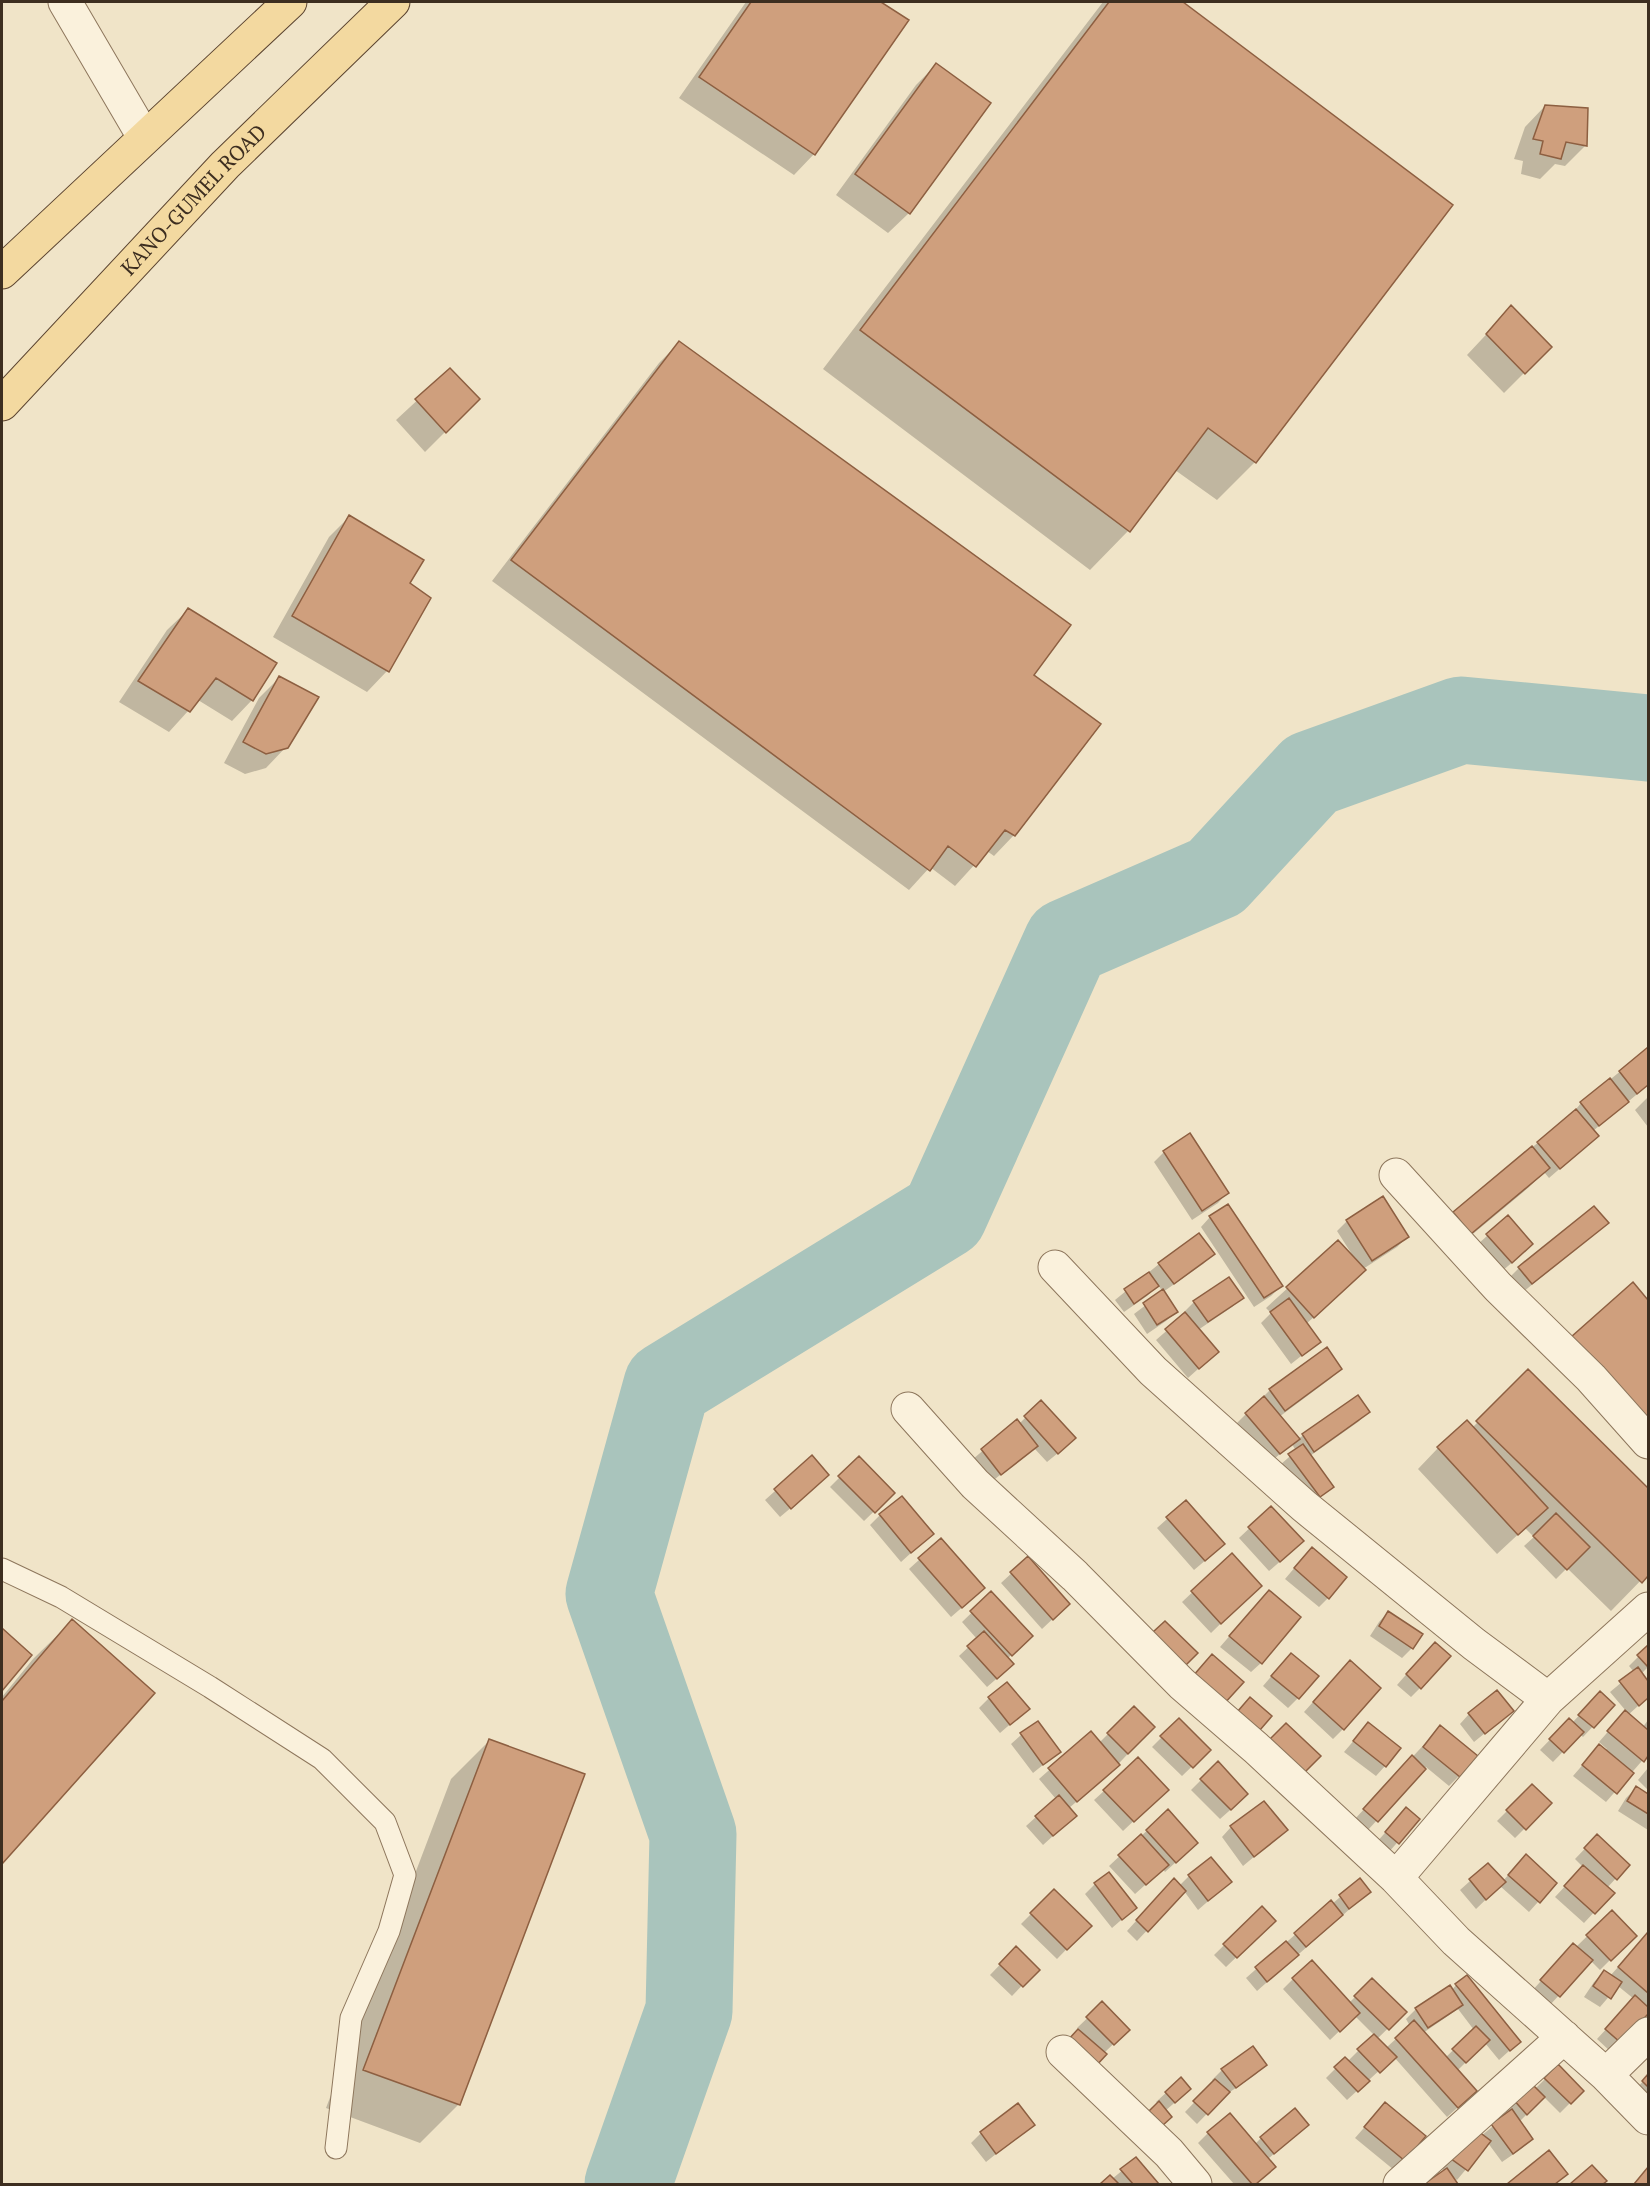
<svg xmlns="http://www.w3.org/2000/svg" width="1650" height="2186" font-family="'PT Serif',serif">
  <rect width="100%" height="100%" fill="#f0e4c8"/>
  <path fill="#0003" fill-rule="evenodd" d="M746 2H878L906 21 814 154 794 175 679 98Z
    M1103 2H1180L1451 205 1255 462 1217 500 1175 470 1128 531 1090 570 823 369Z
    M936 65 989 104 909 213 888 233 836 195 916 85Z
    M1545 106 1586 145 1565 166 1555 164 1540 179 1521 174 1523 161 1514 159 1525 127Z
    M1511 308 1550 347 1504 393 1467 355Z
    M679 343 1032 676 1014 835 994 856 987 851 955 886 930 867 909 890 492 581 659 363Z
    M450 370 478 399 425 452 396 420Z
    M349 517 408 583 430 599 387 671 367 692 273 637 329 537Z
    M188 610 275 664 252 700 232 721 198 700 169 732 119 702 167 630Z
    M279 678 286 747 266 768 245 774 224 763 259 698Z
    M1648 1049V1085L1593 1131 1587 1145 1549 1178 1544 1172 1528 1188 1450 1253 1434 1234 1454 1213 1572 1114 1581 1103Z
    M1648 1097V1127L1635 1110Z
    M1164 1152 1227 1193 1218 1203 1192 1220 1154 1162Z
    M1210 1217 1281 1286 1271 1296 1254 1307 1201 1227Z
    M1508 1217 1522 1254 1501 1272 1477 1245Z
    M1347 1221 1407 1237 1397 1247 1363 1269 1344 1290 1306 1324 1319 1342 1291 1364 1261 1323 1271 1313 1266 1308 1338 1242 1353 1256 1337 1231Z
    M1607 1223 1522 1293 1509 1278 1519 1268Z
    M1213 1254 1203 1264 1163 1292 1176 1311 1166 1321 1147 1334 1134 1314 1163 1292 1158 1285 1147 1296 1124 1312 1115 1300 1159 1264Z
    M1632 1284 1648 1302V1416L1625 1438Z
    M1242 1298 1232 1307 1198 1330 1207 1361 1188 1378 1156 1340 1186 1314 1184 1312 1194 1302Z
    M1326 1349 1340 1369 1330 1379 1279 1417 1298 1439 1358 1397 1368 1412 1358 1422 1310 1456 1332 1487 1309 1506 1280 1465 1296 1451 1292 1444 1269 1463 1236 1424 1270 1390Z
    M1528 1371 1648 1490V1573L1611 1611 1567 1568 1556 1579 1524 1546 1534 1537 1525 1528 1497 1554 1418 1469 1438 1448 1472 1428Z
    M1041 1402 1064 1448 1047 1462 1034 1448 990 1483 972 1460 1017 1421 1019 1424Z
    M812 1458 818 1485 780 1517 765 1500Z
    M859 1458 893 1493 864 1521 830 1487Z
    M1186 1502 1213 1554 1194 1570 1157 1528Z
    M1271 1508 1292 1551 1269 1571 1239 1538Z
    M880 1515 932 1534 901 1562 870 1525Z
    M941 1540 973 1598 951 1617 909 1569Z
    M1232 1555 1250 1595 1211 1633 1182 1602Z
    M1028 1558 1058 1614 1042 1629 1001 1583Z
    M1302 1559 1328 1598 1319 1607 1285 1579Z
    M991 1594 1031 1636 1007 1659 1002 1674 987 1687 959 1656 977 1639 962 1622Z
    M1259 1602 1261 1663 1251 1672 1220 1647Z
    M1388 1612 1412 1648 1402 1658 1370 1636 1379 1622Z
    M72 1621 153 1694 2 1862V1697L33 1659Z
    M2 1630 30 1655 2 1688Z
    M1648 1647V1667L1641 1674 1648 1683V1697L1628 1715 1643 1727 1648 1720V1754L1606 1802 1573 1776 1599 1746 1605 1751 1607 1749 1599 1742 1626 1711 1610 1692 1634 1672 1629 1666Z
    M1425 1653 1420 1688 1411 1697 1397 1685Z
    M1281 1665 1298 1698 1288 1708 1263 1686Z
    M1340 1672 1343 1729 1333 1739 1304 1712Z
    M1600 1693 1613 1705 1583 1737 1580 1734 1553 1762 1540 1750 1569 1720 1572 1723Z
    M989 1698 1028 1709 1000 1733 979 1708Z
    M1134 1708 1153 1727 1108 1775 1069 1808 1065 1825 1043 1845 1026 1826 1056 1799 1039 1779 1090 1734 1099 1743Z
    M1512 1711 1474 1742 1460 1724 1469 1714Z
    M1179 1720 1209 1750 1182 1776 1152 1747Z
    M1368 1724 1385 1766 1376 1776 1344 1752Z
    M1021 1735 1059 1752 1033 1773 1011 1744Z
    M1431 1737 1459 1776 1449 1786 1426 1767 1367 1831 1354 1820Z
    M489 1741 459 2104 420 2143 326 2108 451 1779Z
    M1218 1763 1237 1804 1220 1819 1191 1790Z
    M1648 1768V1790L1638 1780Z
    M1532 1786 1550 1803 1515 1838 1497 1821Z
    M1636 1788 1648 1795V1830L1618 1811 1626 1798Z
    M1104 1791 1157 1799 1123 1831 1094 1800Z
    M1406 1809 1418 1819 1388 1853 1376 1843Z
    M1168 1811 1187 1852 1165 1872 1163 1869 1135 1894 1109 1866Z
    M1231 1827 1286 1830 1243 1866 1222 1837Z
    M1597 1836 1628 1865 1607 1888 1612 1893 1584 1923 1555 1897 1583 1867 1575 1859Z
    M1488 1865 1503 1881 1516 1866 1555 1883 1529 1912 1500 1886 1476 1909 1460 1890Z
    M1189 1876 1230 1882 1198 1910 1184 1891 1137 1941 1127 1931 1164 1890 1179 1886Z
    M1360 1880 1369 1892 1257 1991 1246 1978 1331 1903 1332 1904Z
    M1095 1884 1135 1908 1112 1928 1085 1894Z
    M1054 1891 1089 1926 1057 1959 1021 1924Z
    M1262 1908 1274 1921 1226 1967 1214 1955Z
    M1612 1912 1634 1936 1600 1970 1591 1961 1549 2006 1532 1991 1564 1955 1576 1947Z
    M1647 1935 1648 1936V2005L1646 2007 1648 2011 1611 2052 1597 2039 1634 1999 1618 1986 1600 2007 1584 1997 1594 1982 1604 1972 1610 1976Z
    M1016 1948 1037 1970 1012 1996 990 1975Z
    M1293 1979 1349 2003 1372 1980 1405 2012 1377 2039 1386 2048 1410 2026 1406 2019 1416 2009 1450 1987 1452 1990 1456 1985 1519 2042 1499 2060 1485 2043 1457 2071 1465 2101 1447 2117 1394 2057 1347 2100 1326 2078 1345 2059 1348 2061 1374 2035 1355 2016 1330 2040 1283 1989ZM1458 2009 1474 2030 1445 2058 1423 2033Z
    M1102 2004 1128 2030 1104 2053 1059 2051 1080 2030 1077 2028Z
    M1265 2065 1255 2075 1224 2096 1197 2124 1185 2112 1214 2082 1212 2080 1222 2070Z
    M1558 2066 1582 2091 1560 2113 1544 2097 1519 2122 1531 2139 1521 2149 1502 2162 1488 2143 1457 2180 1450 2175 1456 2184H1426L1445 2171 1442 2169 1464 2140 1481 2136 1508 2114 1505 2110 1535 2089Z
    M1648 2076V2105L1633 2092Z
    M1181 2079 1180 2098 1165 2111 1140 2121 1158 2104 1156 2102Z
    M1385 2104 1424 2136 1394 2170 1355 2138Z
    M1033 2124 986 2162 971 2143 981 2133Z
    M1307 2125 1268 2159 1264 2177 1255 2184H1234L1198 2143 1208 2133 1255 2144 1261 2138Z
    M1549 2152 1566 2173 1557 2183 1510 2184Z
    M1136 2159 1157 2184H1102L1110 2177 1112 2179Z"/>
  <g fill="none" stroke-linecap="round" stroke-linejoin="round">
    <path stroke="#a9c4bc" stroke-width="87" d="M628 2184 689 2011 693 1834 609 1594 667 1385 944 1215 1067 942 1216 877 1311 774 1461 720 1648 738"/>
  </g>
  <path fill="#cf9f7d" stroke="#8d5f41" stroke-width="1.5" d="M751 2H881L909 20 815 155 699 77Z
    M1109 2H1183L1453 205 1256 463 1208 428 1130 532 860 330Z
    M936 63 991 103 910 214 855 174Z
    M1545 105 1588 108 1587 146 1566 142 1561 159 1540 154 1543 141 1533 139Z
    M1511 305 1552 347 1525 374 1486 334Z
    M679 341 1071 625 1034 675 1101 724 1015 836 1005 830 976 867 948 846 930 871 511 560Z
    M450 368 480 399 446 433 415 399Z
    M349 515 424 560 410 583 431 598 389 672 292 616Z
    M188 608 277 663 253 701 216 678 190 712 138 681Z
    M279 676 319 697 288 748 266 754 243 742Z
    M1648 1047V1085L1637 1094 1619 1071Z
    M1610 1078 1629 1102 1599 1126 1580 1102Z
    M1576 1109 1599 1136 1560 1169 1537 1142Z
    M1190 1133 1229 1193 1202 1211 1163 1151Z
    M1532 1146 1550 1168 1471 1234 1453 1212Z
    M1383 1196 1409 1237 1372 1261 1346 1220Z
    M1228 1204 1283 1286 1264 1298 1209 1216Z
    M1594 1206 1609 1223 1532 1284 1518 1267Z
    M1508 1215 1533 1244 1512 1263 1486 1234Z
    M1199 1233 1215 1254 1174 1284 1158 1263Z
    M1338 1240 1366 1270 1314 1318 1286 1287Z
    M1149 1272 1159 1286 1134 1304 1124 1289Z
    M1229 1277 1244 1298 1208 1322 1193 1301Z
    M1633 1282 1648 1300V1416L1646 1418 1571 1337Z
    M1163 1289 1178 1312 1157 1325 1143 1303Z
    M1289 1298 1321 1342 1302 1356 1270 1312Z
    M1185 1312 1219 1352 1199 1369 1165 1329Z
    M1327 1347 1342 1369 1285 1411 1269 1389Z
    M1528 1369 1648 1488V1576L1642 1583 1476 1421Z
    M1358 1395 1370 1412 1314 1452 1302 1434Z
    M1264 1396 1300 1439 1280 1454 1245 1413Z
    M1041 1400 1076 1438 1058 1454 1024 1416Z
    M1017 1419 1038 1446 1001 1475 981 1449Z
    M1467 1420 1548 1508 1518 1535 1437 1447Z
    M1303 1444 1334 1487 1320 1497 1288 1454Z
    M812 1455 829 1475 791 1509 774 1489Z
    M859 1456 895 1493 875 1513 838 1476Z
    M902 1496 934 1534 911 1553 879 1514Z
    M1186 1500 1225 1544 1205 1561 1166 1517Z
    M1271 1506 1304 1541 1280 1562 1248 1527Z
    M1556 1513 1590 1547 1567 1570 1533 1536Z
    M941 1538 985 1588 962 1608 918 1558Z
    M1312 1547 1347 1577 1329 1599 1294 1568Z
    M1232 1553 1262 1586 1221 1624 1191 1591Z
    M1028 1556 1070 1604 1053 1620 1010 1572Z
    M1269 1590 1301 1617 1262 1664 1229 1636Z
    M991 1591 1033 1636 1012 1656 970 1611Z
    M1388 1611 1423 1634 1413 1649 1379 1626Z
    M72 1619 155 1693 2 1864V1701Z
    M1165 1621 1198 1653 1186 1665 1153 1632Z
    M2 1628 32 1655 2 1691Z
    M984 1631 1014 1664 997 1679 967 1646Z
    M1435 1642 1451 1656 1421 1689 1406 1674Z
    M1648 1645V1667L1637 1655Z
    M1291 1653 1319 1676 1299 1699 1271 1676Z
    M1212 1654 1244 1682 1224 1704 1193 1676Z
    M1350 1660 1381 1688 1344 1730 1313 1702Z
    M1638 1667 1648 1681V1698L1639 1706 1619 1681Z
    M1007 1682 1030 1709 1010 1725 988 1697Z
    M1497 1690 1514 1711 1485 1734 1468 1713Z
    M1600 1691 1615 1705 1594 1728 1578 1715Z
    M1250 1697 1272 1716 1260 1730 1238 1711Z
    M1134 1706 1155 1727 1128 1754 1107 1733Z
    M1625 1710 1648 1730V1756L1644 1762 1607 1731Z
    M1179 1718 1211 1750 1193 1768 1160 1736Z
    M1569 1718 1584 1732 1564 1753 1549 1739Z
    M1038 1721 1061 1752 1043 1765 1020 1733Z
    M1368 1722 1401 1748 1386 1767 1353 1741Z
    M1286 1723 1321 1756 1303 1774 1268 1741Z
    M1440 1725 1478 1756 1460 1777 1423 1747Z
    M1091 1731 1120 1765 1077 1802 1048 1768Z
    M489 1739 585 1774 460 2105 363 2070Z
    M1599 1744 1634 1773 1617 1794 1582 1765Z
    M1412 1755 1426 1769 1378 1822 1363 1809Z
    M1138 1757 1169 1790 1134 1822 1103 1790Z
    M1218 1761 1248 1794 1231 1810 1200 1779Z
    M1532 1784 1552 1803 1526 1830 1506 1810Z
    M1636 1786 1648 1794V1814L1627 1801Z
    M1059 1795 1077 1816 1053 1836 1035 1816Z
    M1264 1801 1288 1830 1254 1857 1230 1826Z
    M1406 1807 1420 1819 1399 1844 1385 1832Z
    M1168 1809 1198 1843 1176 1863 1146 1830Z
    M1141 1834 1169 1865 1146 1885 1118 1855Z
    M1597 1834 1630 1865 1617 1880 1584 1848Z
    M1526 1854 1557 1883 1540 1903 1508 1875Z
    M1211 1857 1232 1882 1208 1901 1188 1875Z
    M1488 1863 1506 1882 1486 1900 1469 1879Z
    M1583 1865 1615 1893 1595 1914 1564 1886Z
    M1109 1872 1137 1908 1122 1920 1094 1883Z
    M1174 1878 1186 1891 1148 1932 1136 1920Z
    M1360 1878 1371 1892 1349 1909 1339 1895Z
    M1054 1889 1092 1926 1067 1950 1030 1913Z
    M1331 1900 1343 1915 1306 1947 1294 1933Z
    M1262 1906 1276 1921 1237 1958 1223 1944Z
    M1612 1910 1637 1936 1611 1961 1586 1935Z
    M1647 1933 1648 1934V1993L1618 1967Z
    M1286 1941 1299 1955 1267 1982 1255 1967Z
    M1573 1943 1593 1960 1560 1997 1540 1980Z
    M1016 1946 1040 1970 1023 1987 999 1964Z
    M1312 1960 1360 2013 1340 2032 1292 1978Z
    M1604 1970 1622 1982 1611 1999 1593 1986Z
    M1467 1975 1521 2042 1510 2051 1455 1984Z
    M1372 1978 1407 2012 1389 2030 1354 1996Z
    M1450 1985 1463 2005 1428 2028 1415 2008Z
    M1635 1995 1648 2007V2014L1621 2043 1605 2029Z
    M1102 2001 1130 2030 1114 2045 1086 2017Z
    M1414 2020 1477 2091 1458 2108 1395 2038Z
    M1476 2026 1490 2040 1466 2063 1452 2049Z
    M1078 2029 1107 2054 1096 2066 1068 2040Z
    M1374 2034 1397 2057 1380 2073 1357 2049Z
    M1253 2046 1267 2065 1236 2088 1221 2069Z
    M1345 2057 1370 2081 1358 2092 1334 2067Z
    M1558 2064 1584 2091 1571 2104 1544 2078Z
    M1648 2074V2087L1642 2081Z
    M1181 2077 1191 2089 1175 2103 1165 2092Z
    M1215 2079 1230 2092 1208 2115 1193 2101Z
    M1531 2083 1545 2097 1527 2115 1513 2099Z
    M1159 2101 1172 2117 1162 2126 1149 2111Z
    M1385 2102 1426 2136 1405 2161 1364 2127Z
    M1018 2103 1035 2125 996 2154 980 2132Z
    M1295 2108 1309 2125 1274 2154 1260 2137Z
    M1512 2109 1533 2139 1513 2154 1491 2124Z
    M1230 2113 1276 2167 1256 2184H1252L1207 2132Z
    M1474 2128 1491 2141 1468 2171 1450 2158Z
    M1549 2150 1568 2174 1555 2184H1507Z
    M1136 2157 1159 2184H1133L1120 2169Z
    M1592 2165 1607 2181 1603 2184H1570Z
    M1648 2167V2184H1634Z
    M1447 2168 1458 2184H1424Z
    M1110 2175 1119 2184H1100Z"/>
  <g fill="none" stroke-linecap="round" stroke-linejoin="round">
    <g stroke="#8d765c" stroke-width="23">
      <path id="service" d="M2 1569 61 1597 210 1687 322 1759 385 1822 405 1875 389 1931 351 2018 336 2148"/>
    </g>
    <g stroke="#8d765c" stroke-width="35">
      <path id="minor" d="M65 2 144 137
        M1396 1175 1498 1287 1591 1378 1648 1442
        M1055 1267 1153 1371 1304 1506 1474 1644 1548 1699
        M908 1409 975 1484 1075 1576 1182 1684 1256 1748 1396 1878 1456 1941 1606 2075 1648 2118
        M1396 1878 1548 1699 1648 1609
        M1063 2052 1169 2153 1195 2184
        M1606 2075 1648 2034
        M1400 2184 1564 2037"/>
    </g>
    <g stroke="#5b4430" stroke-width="35">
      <g id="primary">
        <path d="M2 272 290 2"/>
        <path id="s1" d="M2 404 225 165 393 2"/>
      </g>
    </g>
    <use href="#service" stroke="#faf1dc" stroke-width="21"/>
    <use href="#minor" stroke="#faf1dc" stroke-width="33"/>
    <use href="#primary" stroke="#f3d9a0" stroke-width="33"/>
  </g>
  <g text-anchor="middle" stroke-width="6" stroke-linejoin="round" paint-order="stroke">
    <g font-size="21" fill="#3d2e20" stroke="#f7eed8">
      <text dy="7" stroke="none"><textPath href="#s1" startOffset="280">KANO-GUMEL ROAD</textPath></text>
    </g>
  </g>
  <rect width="1650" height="2186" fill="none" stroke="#3d2e20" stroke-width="6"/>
</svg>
